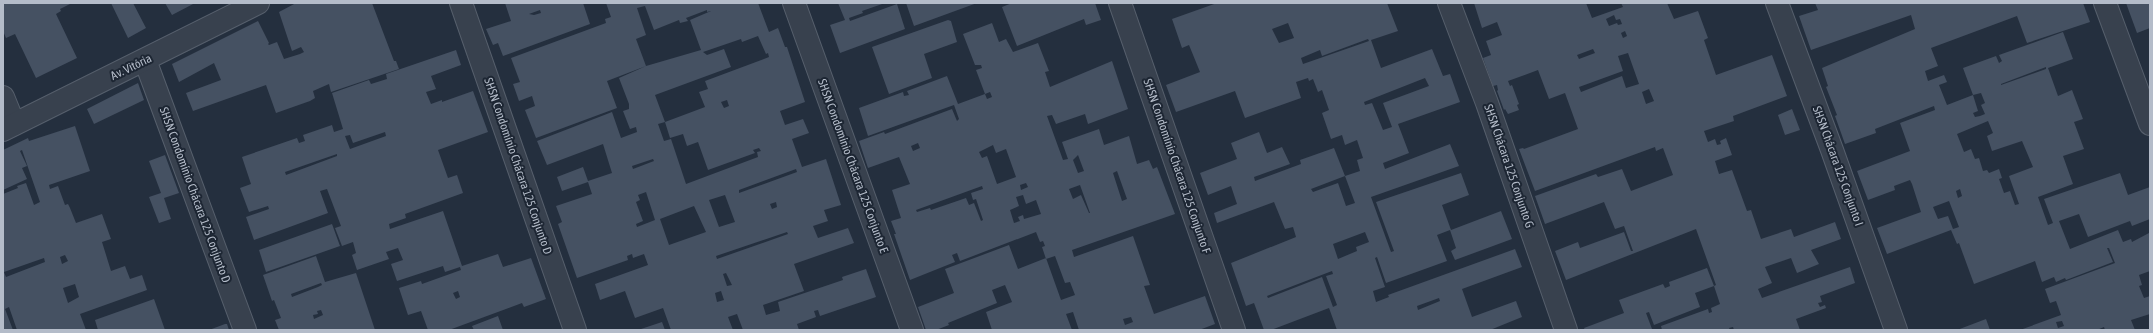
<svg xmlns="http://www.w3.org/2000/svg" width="2153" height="333" font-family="'Asap Condensed',sans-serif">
  <rect width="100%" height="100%" fill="#242f3e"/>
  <path fill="#455162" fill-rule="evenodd" d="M3 3H72L60 9 61 11 56 14 77 58 36 78 15 34 6 38 3 31Z
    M111 3H133L146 28 128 38Z
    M165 3H195L172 15Z
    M296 3H372L394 61H396L399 69 331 92 329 84 313 91 315 98 310 101 276 113 266 85 193 111 186 93 221 80 214 63 179 82 172 64 258 21 269 43 268 44 269 45 277 42 284 59 300 54 304 52 301 47 292 51 279 12Z
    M505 3H583L590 24 503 56 498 43 493 45 486 29 511 21ZM540 10 541 13 534 15 529 14Z
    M606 3H758L769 32 778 28 785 47H787L805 102 780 111 785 125 803 119 809 133 792 139 802 167 826 159 841 205 824 210 828 221 813 226 818 238 848 228 854 243 794 264 804 291 763 305 766 315 780 311 778 302 843 280 842 277 866 269 876 297 820 316 818 310 814 311 816 317 797 324 799 330H743L737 314 728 317 733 330H671L663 308 635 318 625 291 600 300 595 284 648 265 644 254 633 258 632 254 627 256 628 260 577 278 558 224 562 222 556 206 592 194 588 182 562 191 557 177 583 167 588 181 612 173 603 144 547 165 537 141 612 112 621 138 637 132 636 127 630 129 623 111 629 109V104L619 78 646 66 607 81 617 108 536 138 525 110 535 106 532 96 519 101 513 84 520 82 511 58 606 23 605 19 611 17ZM645 6 654 30 679 20 680 23 688 21 686 18 707 10V12L711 11 690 20 701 50 646 66 636 39 646 35 637 8ZM758 36 766 54 768 53 769 57 705 81 708 89 699 92 705 107 665 122 670 138 683 134 687 146 698 142 708 170 755 153 753 150 759 148 761 151 757 152 758 157 686 184 671 139 664 141 658 124 665 122 655 95 731 67 724 49 707 55 703 52 741 39 742 42ZM727 100 729 106 724 108 721 102ZM653 159 654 161 633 169 632 166ZM796 169 797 172 739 193V190ZM646 192 655 220 637 227 636 224 643 221 636 202 640 200 638 195ZM725 195 735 222 719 227 709 200ZM776 202 777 207 772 209 770 204ZM694 206 706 232 669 245 660 219ZM787 232 788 234 717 259 716 256ZM726 273 732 285 727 286 723 274ZM721 291 724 300 717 302 715 293Z
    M838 3H885L862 11 863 13 849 18 850 21 897 4 905 29 840 53 830 25 845 20Z
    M906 3H977L914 26Z
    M1012 3H1095L1101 20 1086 25 1084 19 1017 46 1002 7Z
    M1217 3H1387L1398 31 1371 40 1381 68 1432 49 1443 76 1450 74 1460 102 1398 124 1409 153 1383 163 1385 169 1450 144 1459 166 1371 197 1391 252 1394 251 1376 202 1461 173 1469 195 1442 205 1451 230 1501 211 1512 239 1455 260 1451 251 1456 248 1450 230 1437 235 1447 261 1386 283 1377 257 1375 258 1385 287 1373 291 1376 302 1389 297 1388 295 1515 249 1522 267 1462 289 1472 317 1516 301 1522 317 1490 330H1337L1329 308 1271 330H1264L1254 303 1246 306 1231 263 1296 237 1293 227 1285 229 1274 202 1217 223 1214 213 1237 204 1231 186 1208 195 1200 173 1237 159 1231 143 1259 132 1267 153 1282 147 1290 164 1254 177 1255 181 1301 164 1300 160 1334 148 1345 176 1311 189 1313 192 1338 183 1346 206 1355 203 1345 176 1360 171 1357 160 1363 158 1357 140 1345 145 1342 135 1331 139 1322 113 1329 110 1322 90 1318 92 1313 79 1309 81 1308 78 1296 82 1301 98 1245 118 1235 91 1176 112 1166 85 1200 72 1189 45 1182 48 1172 19ZM1288 23 1294 38 1279 43 1272 29ZM1368 39 1369 41 1303 64 1301 58 1320 50 1322 56ZM1425 78 1429 86 1383 103 1392 127 1383 130 1372 103 1365 105 1364 102ZM1365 232 1369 242 1356 247 1357 251 1338 259 1333 244ZM1332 271 1333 274 1326 276 1337 305 1333 307 1322 277 1268 298 1267 296ZM1439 298 1440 301 1418 310 1417 306Z
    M1474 3H1586L1592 18 1623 7 1621 3H1667L1674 19 1698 11 1708 38 1704 40 1716 75 1772 55 1787 96 1733 116 1734 121 1704 131 1708 142 1715 139 1717 145 1721 144 1720 141 1726 138 1732 155 1715 161 1719 174 1732 170 1747 211 1751 210 1761 239 1791 229 1794 237 1835 222 1841 239 1811 250 1819 264 1797 273 1791 258 1765 267 1772 283 1758 289 1762 298 1850 267 1855 283 1820 296 1822 302 1818 303 1820 307 1825 305 1826 308 1796 319 1800 330H1734L1733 327 1729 328 1730 330H1662L1661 326 1708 309 1709 313 1712 312 1711 308 1720 304 1714 286 1716 285 1696 229 1566 280 1555 251 1578 242 1580 248 1624 232 1631 251H1633L1624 226 1615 229 1604 202 1545 224 1535 196 1596 174 1598 177 1622 169 1631 191 1673 175 1663 148 1656 151 1655 147 1535 191 1519 149 1523 148 1524 149 1578 129 1565 93 1549 99 1538 70 1508 81 1510 86 1512 85 1519 104 1517 105 1519 110 1508 114 1505 109 1504 110 1497 91 1498 90 1497 85 1493 86 1483 58 1491 55 1486 41 1502 35 1497 22 1482 28ZM1614 15 1616 20 1620 19 1622 24 1618 25 1617 23 1609 26 1606 19ZM1625 31 1627 36 1623 38 1621 33ZM1593 49 1595 53 1579 59 1577 55ZM1628 53 1639 84 1626 88 1622 76 1581 92 1579 87 1623 71 1618 56ZM1649 89 1654 101 1646 104 1642 92Z
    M1815 3H2083L2090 22 2027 43 2017 16 1931 48 1938 66 1925 71 1928 81 1944 75 1947 82 1939 85 1947 105 1973 95 1978 111 1973 113 1975 117 1980 116 1985 114 1981 105 1985 103 1981 93 1973 95 1963 68 1996 56 1999 63 2002 61 1999 55 2063 32 2073 59 2048 68 2058 96 2072 90 2083 119 2074 122 2084 149 2063 156 2073 184 2038 197 2048 225 2053 223 2044 199 2120 173 2128 195 2150 187V219L2132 226 2130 221 2088 237 2079 214 2059 221 2070 249 2118 230 2123 242 2131 239 2132 242 2149 233 2150 235V271L2139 275 2142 285 2139 286 2144 298 2150 296V314L2131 320 2135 330H2105L2104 327 2097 330H2020L2061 315 2056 301 2050 303 2045 289 2115 263 2109 248H2107L2113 262 2066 280 2065 278 2056 282 2054 277 2042 282 2035 261 1974 284 1959 243 1957 244 1951 230 1887 254 1877 228 1921 212 1912 184 1910 180 1894 186 1895 190 1868 200 1857 171 1910 151 1900 123 1935 110 1934 106 1875 129 1876 133 1845 144 1835 116 1837 115 1826 87 1828 86 1822 68 1915 29 1911 15 1811 50 1799 16 1818 10ZM2046 67V69L2001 85V84ZM1988 121 1993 133 1987 136 1992 151 2022 141 2033 167 2009 176 2019 204 2015 205 2010 191 2004 193 1999 179 2002 178 1999 169 1989 173 1987 170 1983 171 1979 158 1975 159 1971 149 1964 152 1957 134ZM1960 189 1962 196 1958 198 1956 191ZM1949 201 1959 227 1953 229 1948 216 1938 219 1933 207ZM2062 321 2064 326 2058 328 2056 322Z
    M2126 3H2150V28L2137 33Z
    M948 20 951 21 957 42 924 54 932 78 889 94 872 47Z
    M992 23 999 42 1006 39 1013 52 1038 43 1049 71 1045 72 1050 87 1112 61 1128 109 1088 124 1085 114 1056 124 1052 115 1047 116 1063 160 1068 159 1062 142 1099 129 1104 145 1129 136 1137 164 1149 160 1153 169 1157 167 1175 214 1072 250 1074 257 1133 236 1150 285 1144 286 1154 314 1205 296 1215 324 1199 330H1079L1073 312 1066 314 1072 330H992L986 312 1012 302 1005 285 992 290 997 303 948 323 949 325 936 330H926L918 307 954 293 945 269 1009 245 1018 269 1046 258 1061 300 1075 295 1070 282 1065 283 1055 256 1046 259 1042 247 1045 246 1043 241 1040 242 1036 232 960 261 957 253 952 255 955 262 910 280 894 234H896L891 221 901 218 892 190 910 184 899 157 868 168 859 141 884 132 885 134 952 109 957 121 959 119 954 105 868 136 859 108 903 92 904 96 909 95 907 91 947 76 958 104 985 94 987 99 992 97 990 92 985 94 976 70 982 68 981 65H975L963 34ZM918 143 920 148 913 151 911 146ZM993 145 996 153 1006 149 1016 177 997 184 987 156 982 158 979 152ZM1078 155 1084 171 1078 173 1073 160ZM1117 171 1127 199 1122 201 1113 173ZM1026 183 1028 187 1021 190 1020 185ZM1080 185 1090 213H1089L1081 195 1073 199 1069 189ZM982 186 983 189 971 193 973 200 976 199 983 220 981 221 974 203 969 205 966 198 931 210 930 208 917 212 916 210ZM1023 195 1026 204 1036 200 1041 214 1024 219 1023 215 1018 217 1020 221 1014 223 1010 210 1019 206 1016 197ZM1131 317 1133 322 1125 325 1123 319Z
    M456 50 461 65 431 76 436 89 426 92 431 104 442 100V102L473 91 488 132 438 150 448 178 457 175 463 193 405 214 406 218 389 224 390 229 443 211 462 266 498 254 503 267 531 258 546 299 524 307 522 303 449 330H428L421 311 408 315 399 288 421 281 422 284 461 270 460 267 445 272 443 266 397 281 391 264 403 260 398 248 386 252 389 259 357 270 352 255 356 253 353 242 342 246 335 228 341 226 327 189 320 191 328 213 254 240 246 217 269 209 268 206 249 212 240 188 251 184 242 157 297 138 299 143 305 141 303 135 332 125 334 132 343 129 332 93 369 80 371 84 387 79 386 74ZM385 132 386 136 350 149 345 136 350 135 353 143ZM337 154V156L286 175 285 172ZM458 291 460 297 456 299 453 293Z
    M138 83 144 100 94 124 87 109Z
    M1792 109 1800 130 1785 135 1778 115Z
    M75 126 90 171 49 185 50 189 58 186 65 205 68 204 70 208 76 223 102 214 111 239 102 242 111 271 125 266 130 279 142 275 147 290 80 314 86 330H17L9 307 5 309 13 330H3V194L18 188 17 186 26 183 34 205 40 202 22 150 20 151 27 166 22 168 27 179 3 190V150L28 138 29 141ZM65 255 68 261 62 264 60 257ZM44 258 45 262 6 277 4 272ZM75 284 79 297 68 303 63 288Z
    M165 155 179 193 164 198 171 219 159 223 149 197 161 193 149 161Z
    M332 224 340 246 266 272 259 250Z
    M316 256 325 282 356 273 375 330H279L275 320 281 318 274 300 272 301 263 275ZM321 283 322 285 318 287 292 297 291 294ZM321 310 323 315 314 319 313 315 318 314 317 311Z
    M1707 268 1714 286 1695 293 1700 307 1654 325 1649 312 1646 313 1652 329 1650 330H1585L1584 328 1624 313 1619 300 1663 284 1665 288 1670 286 1669 282Z
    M154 299 165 330H98L95 320Z
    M498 316 503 330H474L472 326Z
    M1986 319 1990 330H1957Z
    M662 322 665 330H638Z
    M227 324 229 330H209L225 324Z"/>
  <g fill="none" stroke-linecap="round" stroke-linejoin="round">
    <g stroke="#565f6c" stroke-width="24">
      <path id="minor" d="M461 3 575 330
        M794 3 912 330
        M1120 3 1234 330
        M1449 3 1487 103 1566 330
        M1777 3 1832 150 1896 330
        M2105 3 2150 124
        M145 60 245 330
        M3 97 14 124"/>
    </g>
    <g stroke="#565f6c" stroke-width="24">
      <path id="tertiary" d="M3 130 258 3"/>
    </g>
    <use href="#minor" stroke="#38414e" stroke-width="22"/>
    <use href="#tertiary" stroke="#38414e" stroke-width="22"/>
  </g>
  <g text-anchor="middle" stroke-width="4" stroke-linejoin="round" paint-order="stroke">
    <g font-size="12" fill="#b4bcc9" stroke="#1d2633">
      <text transform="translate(131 67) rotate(-26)" y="4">Av. Vitória</text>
      <text transform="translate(518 166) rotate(71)" y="4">SHSN Condomínio Chácara 125 Conjunto D</text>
      <text transform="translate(853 166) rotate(70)" y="4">SHSN Condomínio Chácara 125 Conjunto E</text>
      <text transform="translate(1177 166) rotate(71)" y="4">SHSN Condomínio Chácara 125 Conjunto F</text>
      <text transform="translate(1509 166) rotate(71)" y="4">SHSN Chácara 125 Conjunto G</text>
      <text transform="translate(1838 166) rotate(70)" y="4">SHSN Chácara 125 Conjunto I</text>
      <text transform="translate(195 195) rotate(70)" y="4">SHSN Condomínio Chácara 125 Conjunto D</text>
    </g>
  </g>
  <rect width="2153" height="333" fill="none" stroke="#b4bcc9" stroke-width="8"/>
</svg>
